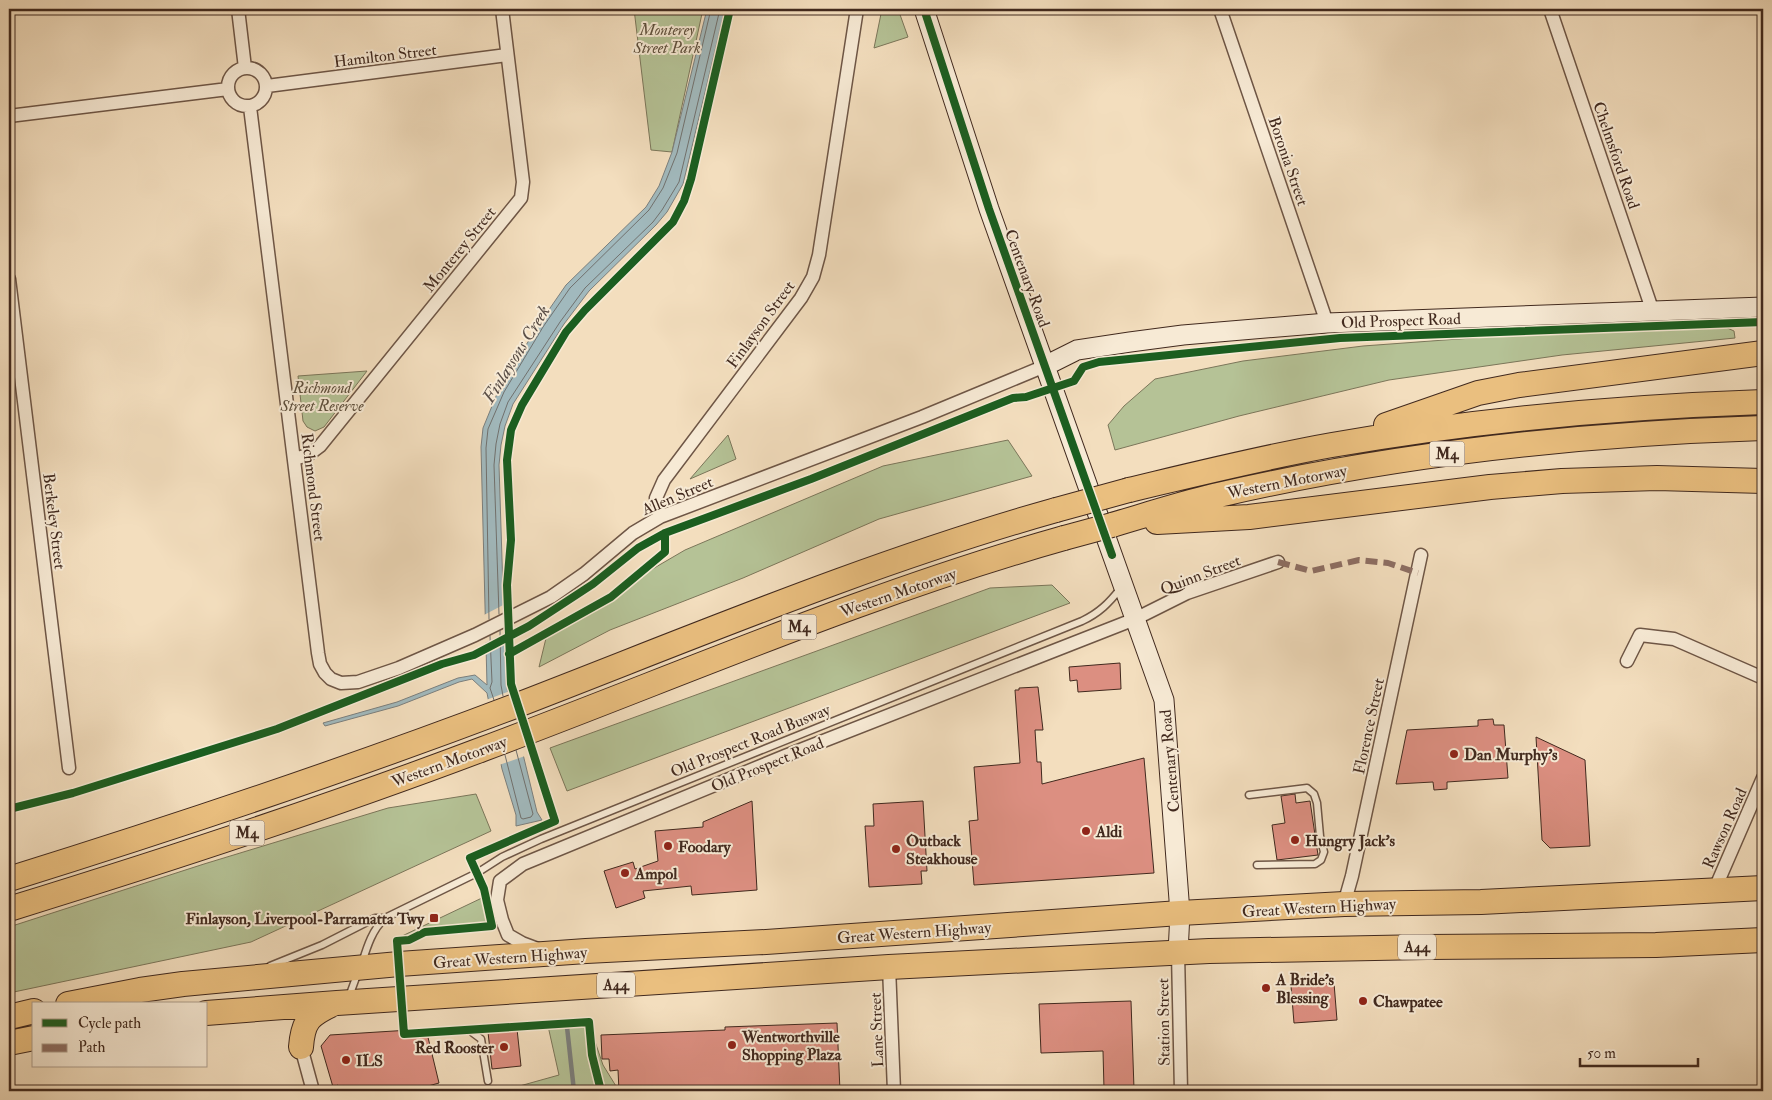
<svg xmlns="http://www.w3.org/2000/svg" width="1772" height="1100" font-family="'IM FELL Double Pica',serif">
  <rect width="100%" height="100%" fill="#f3debe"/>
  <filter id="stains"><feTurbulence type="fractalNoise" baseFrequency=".004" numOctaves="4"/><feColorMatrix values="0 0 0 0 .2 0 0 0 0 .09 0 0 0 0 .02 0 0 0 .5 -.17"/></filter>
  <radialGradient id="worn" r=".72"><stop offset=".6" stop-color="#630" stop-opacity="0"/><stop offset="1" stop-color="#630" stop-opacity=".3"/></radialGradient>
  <path fill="#b5c296" stroke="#7b765a" d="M634 9H703L672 152 651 150Z
    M882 9H898L908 37 874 48Z
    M1725 327 1734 331 1735 338 1562 355 1389 380 1239 416 1115 450 1108 425 1124 406 1155 379 1243 361 1363 346 1513 335Z
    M367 371 324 427 315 431 307 427 303 421 298 376Z
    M728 435 736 459 690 479Z
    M1008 440 1032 476 879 519 743 578 610 630 539 667 548 630 685 550 883 466Z
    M1052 585 1070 603 567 791 550 748 990 588Z
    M476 794 491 831 251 942 9 993V927L204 864 388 808Z
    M484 897 487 924 427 929 414 936 400 937Z
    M589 1024 603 1065 619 1091H517L516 1087 559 1075 548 1026Z"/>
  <path fill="#a1b9bd" stroke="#7b7f7d" d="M707 9H725L683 184 667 212 656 225 589 291 564 324 513 404 505 426 501 445 499 465 506 684 537 812 542 820 516 826V815L502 769 487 693 472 679 459 682 398 706 325 726 323 723 397 702 458 678 475 675 487 685 481 447 483 428 499 389 539 324 566 285 646 207 659 186 672 152Z"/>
  <path fill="#f3debe" d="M507 603V632L483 644 482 616Z
    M507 635V643L483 655V647Z
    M510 691 525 756 499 765 486 700Z"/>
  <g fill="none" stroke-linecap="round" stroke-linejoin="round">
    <path stroke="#71716e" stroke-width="1" d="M499 614 494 465 496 444 500 424 508 402 560 322 585 288 653 222 662 210 679 182 720 9
      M489 619 486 448 488 429 504 392 543 327 570 288 649 210 663 188 677 153 711 9
      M500 631 501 685 503 696
      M490 636 492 682 490 688 494 700
      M505 755 521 818 523 819 531 817 533 814 516 750"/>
    <path stroke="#7b7f7d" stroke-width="4.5" d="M567 1027 574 1091"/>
  </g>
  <path fill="#dc8f81" stroke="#41291e" d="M1120 663 1121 689 1078 692 1077 680 1070 681 1069 667Z
    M1038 687 1043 730H1035L1037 762H1041L1042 784 1144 758 1154 873 974 885 969 821 978 820 974 767 1020 763 1015 690H1019V688Z
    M1493 719 1494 725H1504L1508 778 1447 782V789L1434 790 1433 782 1396 784 1407 730 1478 726V720Z
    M1536 737 1585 760 1590 846 1550 848 1542 840Z
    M1295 794 1296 803 1310 801 1318 855 1277 860 1272 825 1285 823 1281 796Z
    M752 801 757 890 692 895 691 886 643 891 645 898 616 908 604 871 633 862 635 869 658 861 655 831 703 827V822Z
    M923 801 927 871H921L922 884 869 887 865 826H874L873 804Z
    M1334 983 1337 1020 1294 1023 1291 986Z
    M1131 1001 1134 1089H1104L1103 1051 1041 1053 1039 1004Z
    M837 1023 840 1091H619L618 1070 610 1071 609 1059H602L601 1035 725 1030V1027Z
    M426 1029 439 1083 410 1091H340L338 1085 333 1087 321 1046 330 1035Z
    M517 1029 521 1066 492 1069 488 1032Z"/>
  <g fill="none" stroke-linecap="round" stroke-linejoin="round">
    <g stroke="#6e5646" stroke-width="9">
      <path id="lane" d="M1249 795 1307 788 1314 794 1317 803 1320 836 1324 852 1321 860 1315 864 1257 865
        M362 963C367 947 372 930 385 918L477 873 502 857 541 839 1082 621C1099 613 1109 603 1120 589
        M270 966 322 945 375 918H385
        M347 997 350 994 358 972
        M473 1033 481 1039 488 1081"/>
    </g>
    <g stroke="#6e5646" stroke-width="15">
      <path id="street" d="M238 9 245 68
        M1220 9 1327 323
        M1550 9 1653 312
        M228 87a19 19 0 1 1 38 0a19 19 0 1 1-38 0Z
        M267 86 507 55
        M250 107 318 653 320 664 325 673 331 679 341 683 358 682 399 668 475 635 551 597 584 574 633 533 660 517 922 417 1045 366
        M9 116 228 89
        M9 279 69 768
        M294 459 308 455 320 446 521 198 523 182 502 9
        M660 517 656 498 664 480 801 298 813 277 819 255 857 9
        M1627 661 1640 635 1674 639 1763 678
        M1714 891 1763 778
        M1344 904 1352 876 1421 555
        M538 949 522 943 508 935 502 920 497 900 500 881 523 864 785 756 1135 619 1187 593 1278 562
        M1178 953 1181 1091
        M889 967 894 1091
        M301 1047 313 1091"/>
    </g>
    <g stroke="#41291e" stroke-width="21">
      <path id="secondary" d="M924 9 989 209 1164 700 1180 913 1178 953
        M1045 366 1077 350 1130 342 1183 335 1327 323 1763 307"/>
    </g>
    <g stroke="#41291e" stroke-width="26">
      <path id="highway" d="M1386 425 1478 393 1519 385 1763 353
        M1129 490C1196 474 1264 457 1332 445 1474 420 1619 407 1763 402
        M1157 522 1249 517 1490 487 1562 481 1657 478 1763 481
        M1112 525C1146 515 1180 504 1214 496 1394 454 1579 434 1763 428
        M9 879C179 826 349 769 515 706 694 637 871 562 1056 510
        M9 909C168 860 327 808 483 749 676 677 865 594 1064 538
        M68 1004 140 990 183 984 399 964 586 951 766 942 1180 913 1344 904 1481 902 1763 888
        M206 1013 337 1003 889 967 1209 951 1427 947 1656 945 1763 940
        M9 1017 34 1011
        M9 1043 34 1038
        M301 1047C303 1021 309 1015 333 1004"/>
    </g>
    <use href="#lane" stroke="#f7ead5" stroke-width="6"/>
    <use href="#street" stroke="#f7ead5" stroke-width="12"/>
    <use href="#secondary" stroke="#f7ead5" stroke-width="19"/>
    <use href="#highway" stroke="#eabf7f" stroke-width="24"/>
    <g stroke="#41291e" stroke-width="26" stroke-linecap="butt">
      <path id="highway-bridge" d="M1056 510 1129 490
        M1064 538 1112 525"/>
    </g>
    <use href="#highway-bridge" stroke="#eabf7f" stroke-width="24"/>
    <path stroke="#8d6e63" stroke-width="6" stroke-dasharray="12 6" stroke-linecap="butt" d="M1278 562 1311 571 1359 560 1388 563 1418 573"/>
    <g stroke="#f7ead5" stroke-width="11">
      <path id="cycleway" d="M924 9 989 209 1112 555
        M509 654 611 597 665 552V533
        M9 809 73 793 277 729 442 664 474 655 529 626 593 584 638 548 665 533 811 479 1013 398 1026 397 1074 381 1083 367 1099 362 1340 338 1763 322
        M601 1091 592 1055 589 1022 404 1034 397 941 409 940 425 932 492 926 484 889 470 858 555 821 511 684 507 585 511 540 507 460 511 430 522 405 566 332 585 310 673 222 684 201 691 179 730 9"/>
    </g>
    <use href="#cycleway" stroke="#1b5e20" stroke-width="8"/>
  </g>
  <g fill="#8f2418" stroke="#f7ead5" stroke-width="2">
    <circle cx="1454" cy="754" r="5"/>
    <circle cx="1086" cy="831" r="5"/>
    <circle cx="1295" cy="840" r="5"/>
    <circle cx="668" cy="846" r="5"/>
    <circle cx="896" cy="849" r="5"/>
    <circle cx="625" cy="873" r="5"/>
    <rect x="429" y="913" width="10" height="10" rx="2.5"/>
    <circle cx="1266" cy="988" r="5"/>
    <circle cx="1363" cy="1001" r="5"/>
    <circle cx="732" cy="1045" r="5"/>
    <circle cx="504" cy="1047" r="5"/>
    <circle cx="346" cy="1060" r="5"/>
  </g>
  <g text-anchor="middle" stroke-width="4" stroke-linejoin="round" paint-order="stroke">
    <g fill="#f7ead5" stroke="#786355" stroke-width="1">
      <rect x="1429.5" y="441.5" width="35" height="25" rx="4"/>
      <rect x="781.5" y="614.5" width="35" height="25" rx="4"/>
      <rect x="229.5" y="820.5" width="35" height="25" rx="4"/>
      <rect x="1398" y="934.5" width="38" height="25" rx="4"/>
      <rect x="597" y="972.5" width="38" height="25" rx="4"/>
    </g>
    <g font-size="15" font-weight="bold" fill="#41291e">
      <text x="1447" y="459">M4</text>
      <text x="799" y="632">M4</text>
      <text x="247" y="838">M4</text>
      <text x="1417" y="952">A44</text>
      <text x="616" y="990">A44</text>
    </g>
    <g font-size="16" font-style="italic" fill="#5e4f3c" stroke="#f7ead5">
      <text x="667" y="35">Monterey<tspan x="667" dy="18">Street Park</tspan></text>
      <text x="322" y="393">Richmond<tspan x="322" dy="18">Street Reserve</tspan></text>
    </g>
    <g font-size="16" fill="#41291e" stroke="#f7ead5">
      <text transform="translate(385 55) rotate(-7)" y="6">Hamilton Street</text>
      <text transform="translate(1617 155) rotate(71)" y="6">Chelmsford Road</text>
      <text transform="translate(1289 161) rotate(71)" y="6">Boronia Street</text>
      <text transform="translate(459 249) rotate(-51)" y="6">Monterey Street</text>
      <text transform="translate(1028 278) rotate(70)" y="6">Centenary Road</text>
      <text transform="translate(1401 320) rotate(-2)" y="6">Old Prospect Road</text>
      <text transform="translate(760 324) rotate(-54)" y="6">Finlayson Street</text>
      <text transform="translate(1287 481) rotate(-11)" y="6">Western Motorway</text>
      <text transform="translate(314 487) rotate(83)" y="6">Richmond Street</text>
      <text transform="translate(677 495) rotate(-23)" y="6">Allen Street</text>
      <text transform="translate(55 521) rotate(83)" y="6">Berkeley Street</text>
      <text transform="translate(1200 574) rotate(-21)" y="6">Quinn Street</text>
      <text transform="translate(898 592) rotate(-19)" y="6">Western Motorway</text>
      <text transform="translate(1368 726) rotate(-78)" y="6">Florence Street</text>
      <text transform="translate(750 740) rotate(-22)" y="6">Old Prospect Road Busway</text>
      <text transform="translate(449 761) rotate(-20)" y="6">Western Motorway</text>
      <text transform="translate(1169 761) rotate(-95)" y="6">Centenary Road</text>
      <text transform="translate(767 764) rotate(-22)" y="6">Old Prospect Road</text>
      <text transform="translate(1724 828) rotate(-66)" y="6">Rawson Road</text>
      <text transform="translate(1319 907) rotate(-3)" y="6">Great Western Highway</text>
      <text transform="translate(914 932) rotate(-4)" y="6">Great Western Highway</text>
      <text transform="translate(510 957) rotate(-4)" y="6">Great Western Highway</text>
      <text transform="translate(1163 1022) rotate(-91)" y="6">Station Street</text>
      <text transform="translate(876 1030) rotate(-92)" y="6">Lane Street</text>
    </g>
    <g font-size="16" font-weight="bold" fill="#41291e" stroke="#f7ead5" text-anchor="start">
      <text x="1464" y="760">Dan Murphy's</text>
      <text x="1096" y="837">Aldi</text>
      <text x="906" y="846">Outback<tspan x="906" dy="18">Steakhouse</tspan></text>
      <text x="1305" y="846">Hungry Jack's</text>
      <text x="678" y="852">Foodary</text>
      <text x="635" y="879">Ampol</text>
      <text x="424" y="924" text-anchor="end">Finlayson, Liverpool-Parramatta Twy</text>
      <text x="1276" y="985">A Bride's<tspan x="1276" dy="18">Blessing</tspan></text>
      <text x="1373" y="1007">Chawpatee</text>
      <text x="742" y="1042">Wentworthville<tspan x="742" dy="18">Shopping Plaza</tspan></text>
      <text x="494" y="1053" text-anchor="end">Red Rooster</text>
      <text x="356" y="1066">ILS</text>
    </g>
    <g font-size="18" font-style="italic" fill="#594d46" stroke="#f7ead5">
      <text transform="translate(516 354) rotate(-58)" y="6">Finlaysons Creek</text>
    </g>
  </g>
  <rect width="1772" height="1100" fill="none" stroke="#f3debe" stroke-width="30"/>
  <rect x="10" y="10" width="1752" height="1080" fill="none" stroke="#41291e" stroke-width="2.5"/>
  <rect x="15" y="15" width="1742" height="1070" fill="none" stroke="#41291e"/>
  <rect x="32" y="1002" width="175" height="65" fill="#f7ead5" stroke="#ae9d8c"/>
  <rect x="42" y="1019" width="25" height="8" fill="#1b5e20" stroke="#ae9d8c"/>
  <text x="78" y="1028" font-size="15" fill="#41291e">Cycle path</text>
  <rect x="42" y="1044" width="25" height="8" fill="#8d6e63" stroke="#ae9d8c"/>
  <text x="78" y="1052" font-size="15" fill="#41291e">Path</text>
  <path d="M1580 1058v8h118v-8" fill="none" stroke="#41291e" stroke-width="2.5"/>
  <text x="1587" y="1058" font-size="15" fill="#41291e" stroke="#f7ead5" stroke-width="4" paint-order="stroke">50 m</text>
  <rect width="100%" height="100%" filter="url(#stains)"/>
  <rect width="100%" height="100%" fill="url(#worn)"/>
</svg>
